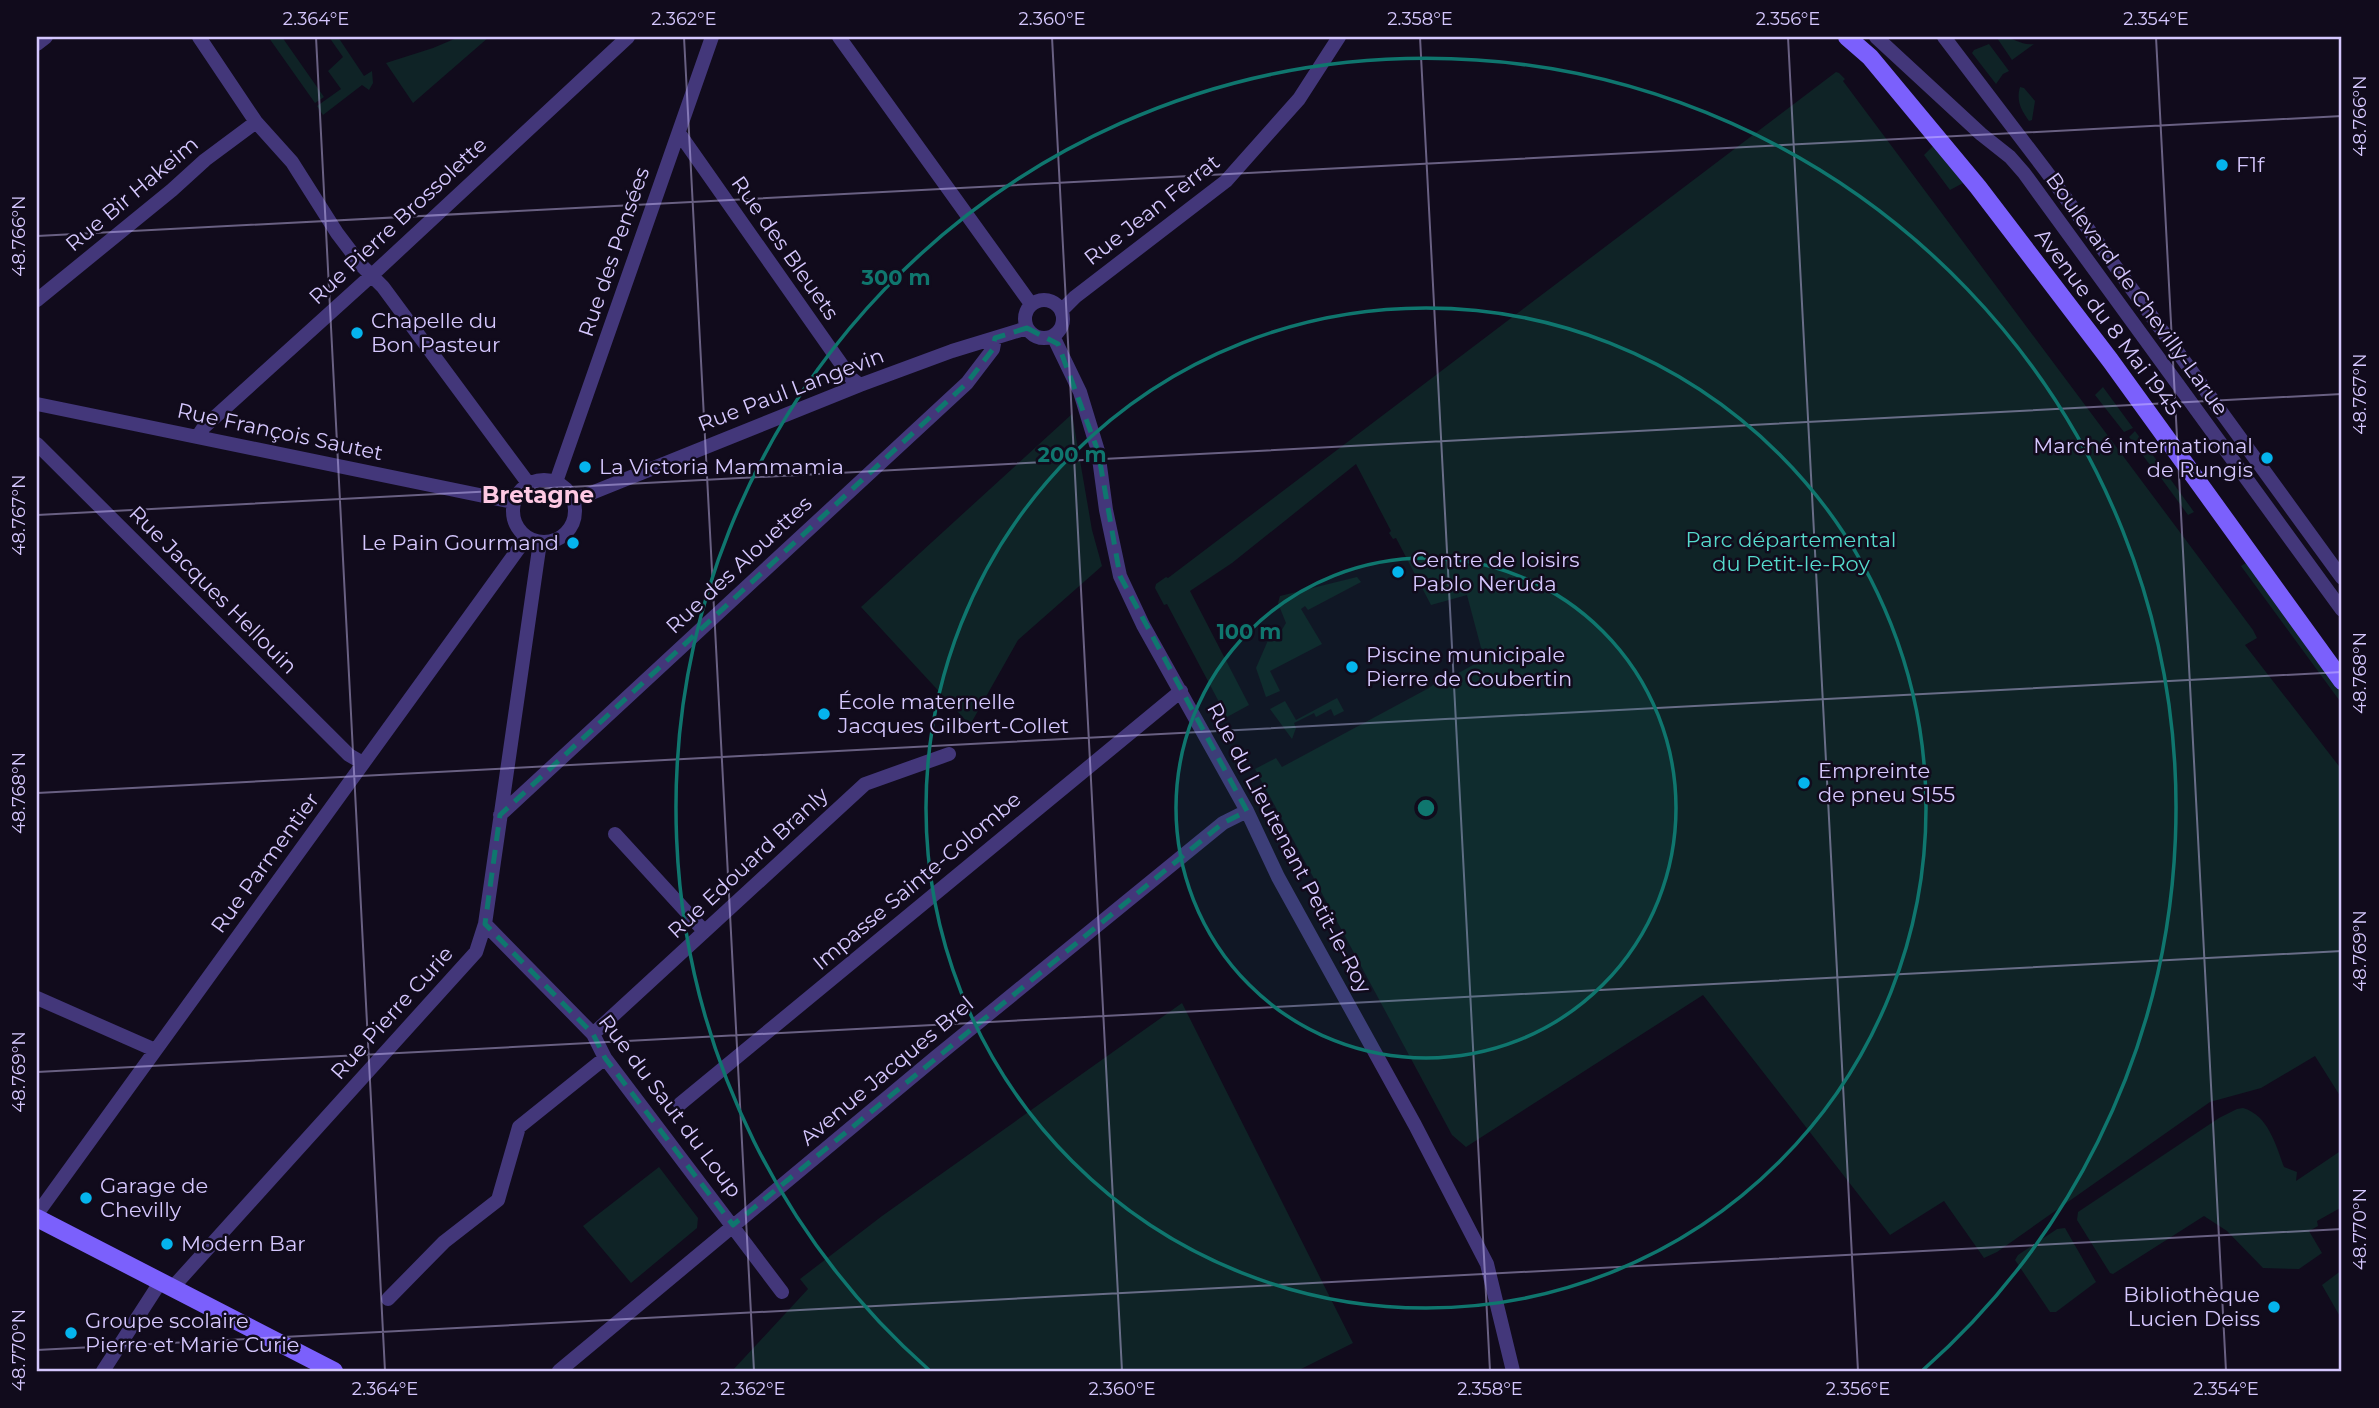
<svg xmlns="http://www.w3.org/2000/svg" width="2379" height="1408" font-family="Montserrat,sans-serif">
  <rect width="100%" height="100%" fill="#110b1c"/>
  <path fill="#0f2326" d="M282 37 324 97 315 103 269 38Z
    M329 37H338L364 76 372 71 373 83 369 90 362 85 323 115 317 106 341 89 328 71 343 57Z
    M459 37H489L413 103 386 63 433 48Z
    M1999 37C2015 37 2021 46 2034 44L2012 60 1997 38Z
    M1989 44 2009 71 2003 74 1996 84 1972 53 1974 50Z
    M1836 72 1839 73 1845 79 1843 81 2253 630 2257 638 2245 645 2342 770V1099L2315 1056 2261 1088 2210 1102 1997 1252 1984 1258 1944 1201 1890 1235 1703 995 1466 1147 1452 1135 1255 769 1276 758 1282 767 1429 688 1445 676H1453L1484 659 1467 595 1431 605 1396 538 1393 539 1389 533 1391 531 1356 464 1232 563 1190 591 1249 705 1227 717 1167 604 1164 605 1155 588 1156 584 1166 577 1168 578Z
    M2020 87 2024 88 2035 101 2032 120 2029 121C2021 110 2016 101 2020 87Z
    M1935 144 1965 182 1950 190 1924 155Z
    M2103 387 2133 428 2124 432 2095 395Z
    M1072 414 1092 530 1102 566 1018 640 970 725 861 607Z
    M2135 431 2163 469 2156 473 2129 437Z
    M2166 473 2194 512 2188 515 2161 478Z
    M2246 563 2342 694V704L2241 566Z
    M1357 577 1361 582 1308 610 1305 606 1301 609 1322 644 1270 671 1280 691 1266 697 1256 668 1269 638 1280 633 1286 623 1278 603 1280 596Z
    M1337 698 1344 711 1334 716 1331 709 1316 717 1314 713 1294 723 1296 728 1292 739 1270 709 1285 701 1296 720Z
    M1182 1003 1353 1343 1297 1371H732L808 1289 800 1279 882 1216Z
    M2243 1108C2268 1115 2276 1145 2284 1167L2297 1172 2296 1181 2342 1150V1207L2317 1221 2318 1226 2309 1231 2322 1253 2299 1269 2263 1268 2227 1231 2204 1216 2113 1274 2110 1273 2077 1220 2078 1212 2219 1118 2237 1109Z
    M659 1167 698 1218 697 1228 631 1283 583 1226Z
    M2065 1228 2096 1282 2056 1312H2050L2015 1260 2018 1255 2057 1229Z
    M2342 1270V1320L2322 1285Z"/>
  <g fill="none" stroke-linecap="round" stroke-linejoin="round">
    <path stroke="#43377a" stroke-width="14" d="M199 37 256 122 292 162 337 233 362 266 383 287 528 483
      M839 37 1031 304
      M1876 37 1981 134 2010 157 2024 173 2342 610
      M1944 37 2046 171 2342 578
      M37 44 46 37
      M679 133 851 378 860 385
      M1025 319a19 19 0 1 1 38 0a19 19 0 1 1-38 0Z
      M37 300 172 190 205 160 256 122
      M1062 310 1075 297 1226 181 1299 99 1339 37
      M1053 336 1080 392 1098 451 1106 510 1120 576 1143 625 1247 811 1278 877 1415 1125 1487 1264 1513 1371
      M37 404 513 502
      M198 436 204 427 372 275 628 37
      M37 444 349 755 363 763
      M513 511a31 31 0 1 1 62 0a31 31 0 1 1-62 0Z
      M556 482 712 37
      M574 500 860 385 952 351 1027 328
      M500 815 967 383 993 349 995 338
      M615 834 704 931
      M485 924 593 1034 605 1058 782 1292
      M37 998 155 1050
      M593 1034 865 784 949 754
      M680 1104 1181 691
      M37 1214 527 537
      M173 1287 476 952 485 924 540 542
      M388 1299 444 1242 498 1200 519 1127 605 1058
      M103 1371 161 1281
      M559 1371 936 1057 1223 823 1247 811"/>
    <path stroke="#7b60fc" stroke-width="18" d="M1847 37 1870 57 1978 187 2110 360 2342 681
      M37 1218 334 1371"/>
  </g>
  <path fill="none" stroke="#0f766e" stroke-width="5" stroke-dasharray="14 9" stroke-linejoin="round" d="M1027 328 1058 344 1098 451 1120 576 1247 811 1223 823 733 1225 605 1058 593 1034 485 924 500 815 967 383 993 349 995 338Z"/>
  <path fill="none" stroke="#d5c7fe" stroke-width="2" stroke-opacity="0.45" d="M316 37 385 1371M684 37 754 1371M1052 37 1122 1371M1420 37 1490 1371M1788 37 1858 1371M2156 37 2226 1371M37 236 2342 116M37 515 2342 394M37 793 2342 672M37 1072 2342 951M37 1350 2342 1229"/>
  <circle cx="1426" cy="808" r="250" fill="#0f766e" fill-opacity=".12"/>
  <g fill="none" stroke="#0f766e" stroke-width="3.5">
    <circle cx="1426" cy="808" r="250"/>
    <circle cx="1426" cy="808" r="500"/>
    <path d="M929 1370A750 750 0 1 1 1923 1370"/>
  </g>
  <g fill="#05b4ed" stroke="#110b1c" stroke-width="2.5">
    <circle cx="2222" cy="165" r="7"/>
    <circle cx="357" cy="333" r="7"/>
    <circle cx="2267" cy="458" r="7"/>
    <circle cx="585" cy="467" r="7"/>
    <circle cx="573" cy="543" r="7"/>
    <circle cx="1398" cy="572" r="7"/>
    <circle cx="1352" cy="667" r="7"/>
    <circle cx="824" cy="714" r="7"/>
    <circle cx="1804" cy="783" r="7"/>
    <circle cx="86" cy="1198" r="7"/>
    <circle cx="167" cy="1244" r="7"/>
    <circle cx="2274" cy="1307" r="7"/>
    <circle cx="71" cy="1333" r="7"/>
  </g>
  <g text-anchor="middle" stroke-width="5" stroke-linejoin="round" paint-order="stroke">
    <g font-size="21" fill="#d5c7fe" stroke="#110b1c" text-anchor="start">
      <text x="2236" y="172">F1f</text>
      <text x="371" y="328">Chapelle du<tspan x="371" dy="24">Bon Pasteur</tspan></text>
      <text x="2253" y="453" text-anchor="end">Marché international<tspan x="2253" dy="24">de Rungis</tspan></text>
      <text x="599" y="474">La Victoria Mammamia</text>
      <text x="559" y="550" text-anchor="end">Le Pain Gourmand</text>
      <text x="1412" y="567">Centre de loisirs<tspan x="1412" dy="24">Pablo Neruda</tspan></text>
      <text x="1366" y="662">Piscine municipale<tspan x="1366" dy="24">Pierre de Coubertin</tspan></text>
      <text x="838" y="709">École maternelle<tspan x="838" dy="24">Jacques Gilbert-Collet</tspan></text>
      <text x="1818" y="778">Empreinte<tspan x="1818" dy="24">de pneu S155</tspan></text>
      <text x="100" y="1193">Garage de<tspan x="100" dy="24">Chevilly</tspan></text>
      <text x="181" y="1251">Modern Bar</text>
      <text x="2260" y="1302" text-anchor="end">Bibliothèque<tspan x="2260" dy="24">Lucien Deiss</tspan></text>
      <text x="85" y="1328">Groupe scolaire<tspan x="85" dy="24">Pierre et Marie Curie</tspan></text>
    </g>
    <g font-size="21" fill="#d5c7fe" stroke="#110b1c">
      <text transform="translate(132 194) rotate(-40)" y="7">Rue Bir Hakeim</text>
      <text transform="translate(1152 210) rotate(-38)" y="7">Rue Jean Ferrat</text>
      <text transform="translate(398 221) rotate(-43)" y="7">Rue Pierre Brossolette</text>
      <text transform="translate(785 248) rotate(55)" y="7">Rue des Bleuets</text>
      <text transform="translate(614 252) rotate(-71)" y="7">Rue des Pensées</text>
      <text transform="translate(2137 294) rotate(54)" y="7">Boulevard de Chevilly-Larue</text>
      <text transform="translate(2108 322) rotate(53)" y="7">Avenue du 8 Mai 1945</text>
      <text transform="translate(791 390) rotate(-21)" y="7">Rue Paul Langevin</text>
      <text transform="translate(280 432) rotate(12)" y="7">Rue François Sautet</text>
      <text transform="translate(739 565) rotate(-43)" y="7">Rue des Alouettes</text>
      <text transform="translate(213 590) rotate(45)" y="7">Rue Jacques Hellouin</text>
      <text transform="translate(1289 848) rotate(62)" y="7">Rue du Lieutenant Petit-le-Roy</text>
      <text transform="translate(265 863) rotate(-54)" y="7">Rue Parmentier</text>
      <text transform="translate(748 863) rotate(-43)" y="7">Rue Edouard Branly</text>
      <text transform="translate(917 881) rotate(-40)" y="7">Impasse Sainte-Colombe</text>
      <text transform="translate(392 1013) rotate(-48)" y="7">Rue Pierre Curie</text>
      <text transform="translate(887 1071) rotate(-40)" y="7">Avenue Jacques Brel</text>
      <text transform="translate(670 1106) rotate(53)" y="7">Rue du Saut du Loup</text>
    </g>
    <g font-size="21" fill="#56dbcd" stroke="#110b1c">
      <text x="1791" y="547">Parc départemental<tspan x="1791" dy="24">du Petit-le-Roy</tspan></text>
    </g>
    <g font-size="23" font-weight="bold" fill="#fec9e3" stroke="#110b1c">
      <text x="538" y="503">Bretagne</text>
    </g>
  </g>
  <circle cx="1426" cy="808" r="10" fill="#0f766e" stroke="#110b1c" stroke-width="3.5"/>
  <g font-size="21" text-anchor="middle" font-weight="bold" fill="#0f766e" stroke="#110b1c" stroke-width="5" stroke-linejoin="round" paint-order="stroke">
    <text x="896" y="285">300 m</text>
    <text x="1072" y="462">200 m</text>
    <text x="1249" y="639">100 m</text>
  </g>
  <rect width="2379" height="1408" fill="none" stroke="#110b1c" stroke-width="77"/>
  <rect x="38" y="38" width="2302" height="1332" fill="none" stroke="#d5c7fe" stroke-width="2.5"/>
  <g font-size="18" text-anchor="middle" fill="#d5c7fe">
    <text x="316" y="25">2.364°E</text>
    <text x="684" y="25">2.362°E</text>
    <text x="1052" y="25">2.360°E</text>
    <text x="1420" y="25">2.358°E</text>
    <text x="1788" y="25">2.356°E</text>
    <text x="2156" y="25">2.354°E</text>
    <text transform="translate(2360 116) rotate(-90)" y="6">48.766°N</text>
    <text transform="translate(19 236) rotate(-90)" y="6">48.766°N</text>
    <text transform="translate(2360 394) rotate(-90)" y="6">48.767°N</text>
    <text transform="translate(19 515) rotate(-90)" y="6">48.767°N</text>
    <text transform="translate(2360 673) rotate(-90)" y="6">48.768°N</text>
    <text transform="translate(19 793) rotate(-90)" y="6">48.768°N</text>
    <text transform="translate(2360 951) rotate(-90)" y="6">48.769°N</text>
    <text transform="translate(19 1072) rotate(-90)" y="6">48.769°N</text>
    <text transform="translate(2360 1229) rotate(-90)" y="6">48.770°N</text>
    <text transform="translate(19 1350) rotate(-90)" y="6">48.770°N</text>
    <text x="385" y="1395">2.364°E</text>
    <text x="753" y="1395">2.362°E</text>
    <text x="1122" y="1395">2.360°E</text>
    <text x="1490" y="1395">2.358°E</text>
    <text x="1858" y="1395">2.356°E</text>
    <text x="2226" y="1395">2.354°E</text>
  </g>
</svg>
